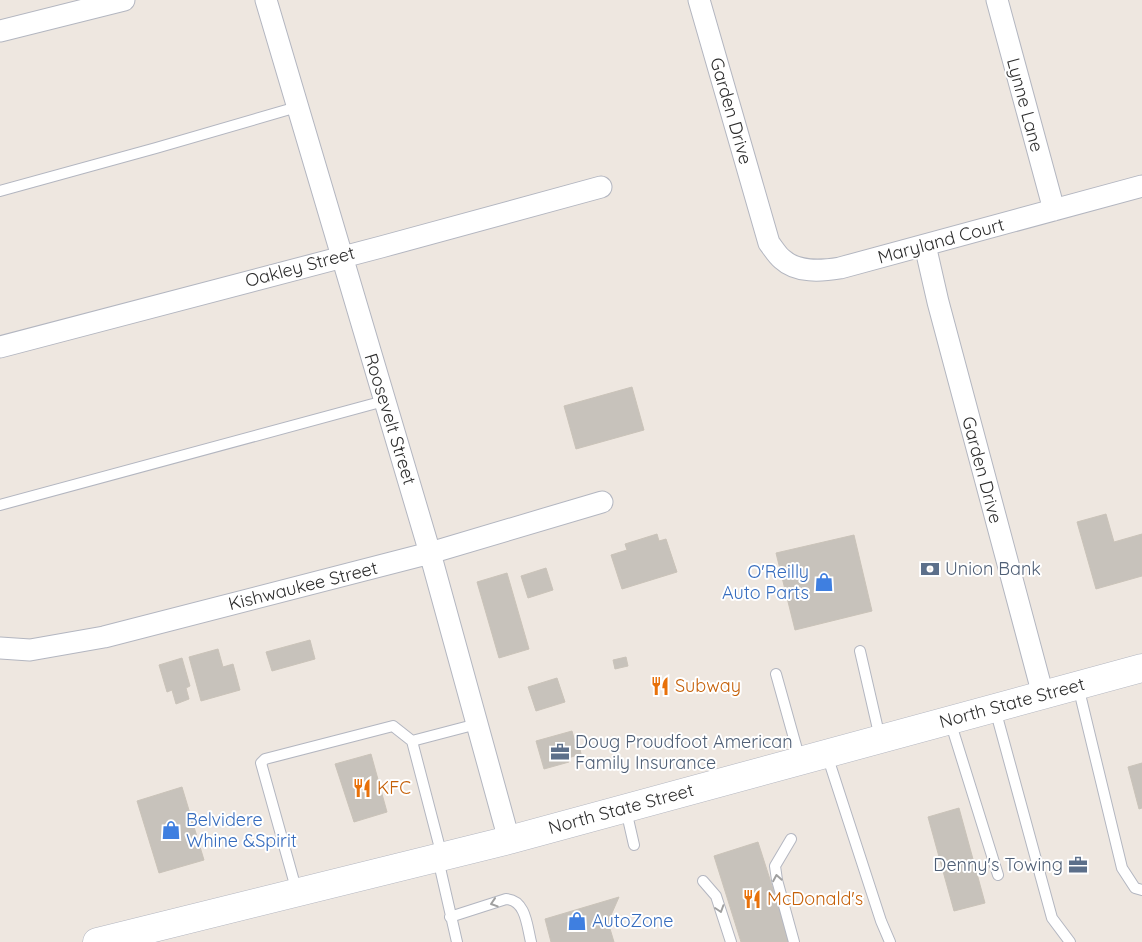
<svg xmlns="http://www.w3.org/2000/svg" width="1142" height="942" font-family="Quicksand,sans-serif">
  <rect width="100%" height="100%" fill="#eee7e0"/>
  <path fill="#c7c2bb" stroke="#cac3b9" d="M632 387 644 430 576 449 564 406Z
    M1106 514 1114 542 1142 534V576L1096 589 1077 522Z
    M657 534 659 541 666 539 677 572 622 589 611 555 627 550 625 544Z
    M854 535 872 611 795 630 776 553Z
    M546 568 553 590 528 598 521 576Z
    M507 573 529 649 499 658 477 582Z
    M310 640 315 659 272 671 266 652Z
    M218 649 223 667 233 664 240 690 201 701 189 657Z
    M626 657 628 666 615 669 613 660Z
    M182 658 190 686 186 688 189 699 176 704 172 690 167 692 159 665Z
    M557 678 565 702 536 711 528 687Z
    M572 731 577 749H580L581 754 568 758 569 762 544 769 536 741Z
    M371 754 387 812 354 822 335 764Z
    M1142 763V808L1139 809 1128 767Z
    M182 787 204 860 159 873 137 801Z
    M959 808 985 903 954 911 928 817Z
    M758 842 790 942H741L714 856Z
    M619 897 608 922 614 942H551L545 919Z"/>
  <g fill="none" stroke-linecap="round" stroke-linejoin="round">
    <g stroke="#b3b6c0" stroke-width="12">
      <path id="lane" d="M0 191 156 148 297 107
        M0 505 384 401
        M860 651 880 738
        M776 674 800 760
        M1078 686 1122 868 1135 888 1142 890
        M995 709 1052 918 1070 942
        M950 721 998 875
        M827 755 881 921 890 942
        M626 810 634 845
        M791 839 775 866 777 880 794 942
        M442 856 412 741 477 724
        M438 859 457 942
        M703 881 716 896 731 942
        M297 892 261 763 265 759 393 726 412 741
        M450 917 506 899C526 900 527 926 531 942"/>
    </g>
    <g stroke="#b3b6c0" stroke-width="23">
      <path id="street" d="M266 0 430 553 509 840
        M699 0 769 243C773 248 777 255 782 259 797 273 821 271 840 268L1142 186
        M997 0 1054 210
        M0 31 124 0
        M925 245 938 302 1043 695
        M0 347 381 247 601 187
        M0 648 30 650 104 637 430 553 602 502"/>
    </g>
    <g stroke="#b3b6c0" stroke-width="29">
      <path id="secondary" d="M97 942 509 840 1142 668"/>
    </g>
    <use href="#lane" stroke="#fff" stroke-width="10"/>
    <use href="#street" stroke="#fff" stroke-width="21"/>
    <use href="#secondary" stroke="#fff" stroke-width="28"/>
  </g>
  <defs><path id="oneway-chevron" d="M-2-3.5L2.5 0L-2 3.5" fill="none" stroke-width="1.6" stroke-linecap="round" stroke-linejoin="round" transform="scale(1.25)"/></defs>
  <g stroke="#a0a0a0">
    <use href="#oneway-chevron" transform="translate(777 878) rotate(-100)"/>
    <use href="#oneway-chevron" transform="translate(494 903) rotate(162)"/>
    <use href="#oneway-chevron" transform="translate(720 909) rotate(72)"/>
  </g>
  <defs>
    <g id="bank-bare" transform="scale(1.5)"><path d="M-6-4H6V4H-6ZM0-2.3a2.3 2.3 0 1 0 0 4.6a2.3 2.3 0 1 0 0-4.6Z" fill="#5c6f8a" stroke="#fff" stroke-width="2.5" paint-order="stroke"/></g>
    <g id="shop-bare" transform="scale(1.5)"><path d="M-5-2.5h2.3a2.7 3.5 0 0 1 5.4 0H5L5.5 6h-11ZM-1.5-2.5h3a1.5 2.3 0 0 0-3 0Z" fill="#3f7fe0" stroke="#fff" stroke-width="2.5" paint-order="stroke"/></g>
    <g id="restaurant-bare" transform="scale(1.5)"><path d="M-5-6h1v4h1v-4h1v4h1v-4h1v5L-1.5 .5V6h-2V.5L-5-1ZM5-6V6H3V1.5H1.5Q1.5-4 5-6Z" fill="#e8710a" stroke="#fff" stroke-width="2.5" paint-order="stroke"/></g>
    <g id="office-bare" transform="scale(1.5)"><path d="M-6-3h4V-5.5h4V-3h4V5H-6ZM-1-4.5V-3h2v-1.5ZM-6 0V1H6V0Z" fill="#5c6f8a" stroke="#fff" stroke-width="2.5" paint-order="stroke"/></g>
  </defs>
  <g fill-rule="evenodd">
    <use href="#bank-bare" x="930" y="569"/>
    <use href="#shop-bare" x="824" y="582"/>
    <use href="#restaurant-bare" x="660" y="686"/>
    <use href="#office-bare" x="560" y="752"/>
    <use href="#restaurant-bare" x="362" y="788"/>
    <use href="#shop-bare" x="171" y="830"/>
    <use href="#office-bare" x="1078" y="865"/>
    <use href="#restaurant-bare" x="752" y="899"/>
    <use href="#shop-bare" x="577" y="921"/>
  </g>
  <g text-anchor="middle" stroke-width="4" stroke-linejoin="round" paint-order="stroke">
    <g font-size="18" fill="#2d2d2d" stroke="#fff">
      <text transform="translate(1025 105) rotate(75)" y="6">Lynne Lane</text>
      <text transform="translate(731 111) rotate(74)" y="6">Garden Drive</text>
      <text transform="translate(941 241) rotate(-15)" y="6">Maryland Court</text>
      <text transform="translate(300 267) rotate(-15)" y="6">Oakley Street</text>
      <text transform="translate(390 419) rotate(73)" y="6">Roosevelt Street</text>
      <text transform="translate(982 470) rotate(75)" y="6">Garden Drive</text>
      <text transform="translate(303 586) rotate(-14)" y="6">Kishwaukee Street</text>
      <text transform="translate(1012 703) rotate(-15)" y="6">North State Street</text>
      <text transform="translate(621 809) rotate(-15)" y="6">North State Street</text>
    </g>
    <g font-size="18" fill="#4e5e75" stroke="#fff" text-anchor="start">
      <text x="945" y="575">Union Bank</text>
      <text x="575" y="748">Doug Proudfoot American<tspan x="575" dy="21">Family Insurance</tspan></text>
      <text x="1063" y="871" text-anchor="end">Denny's Towing</text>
    </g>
    <g font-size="18" fill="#366cbe" stroke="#fff" text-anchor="start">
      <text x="809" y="578" text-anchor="end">O'Reilly<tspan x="809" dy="21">Auto Parts</tspan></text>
      <text x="186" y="826">Belvidere<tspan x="186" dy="21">Whine &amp;Spirit</tspan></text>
      <text x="592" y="927">AutoZone</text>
    </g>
    <g font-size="18" fill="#c56008" stroke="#fff" text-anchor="start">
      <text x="675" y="692">Subway</text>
      <text x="377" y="794">KFC</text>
      <text x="767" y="905">McDonald's</text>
    </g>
  </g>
</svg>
